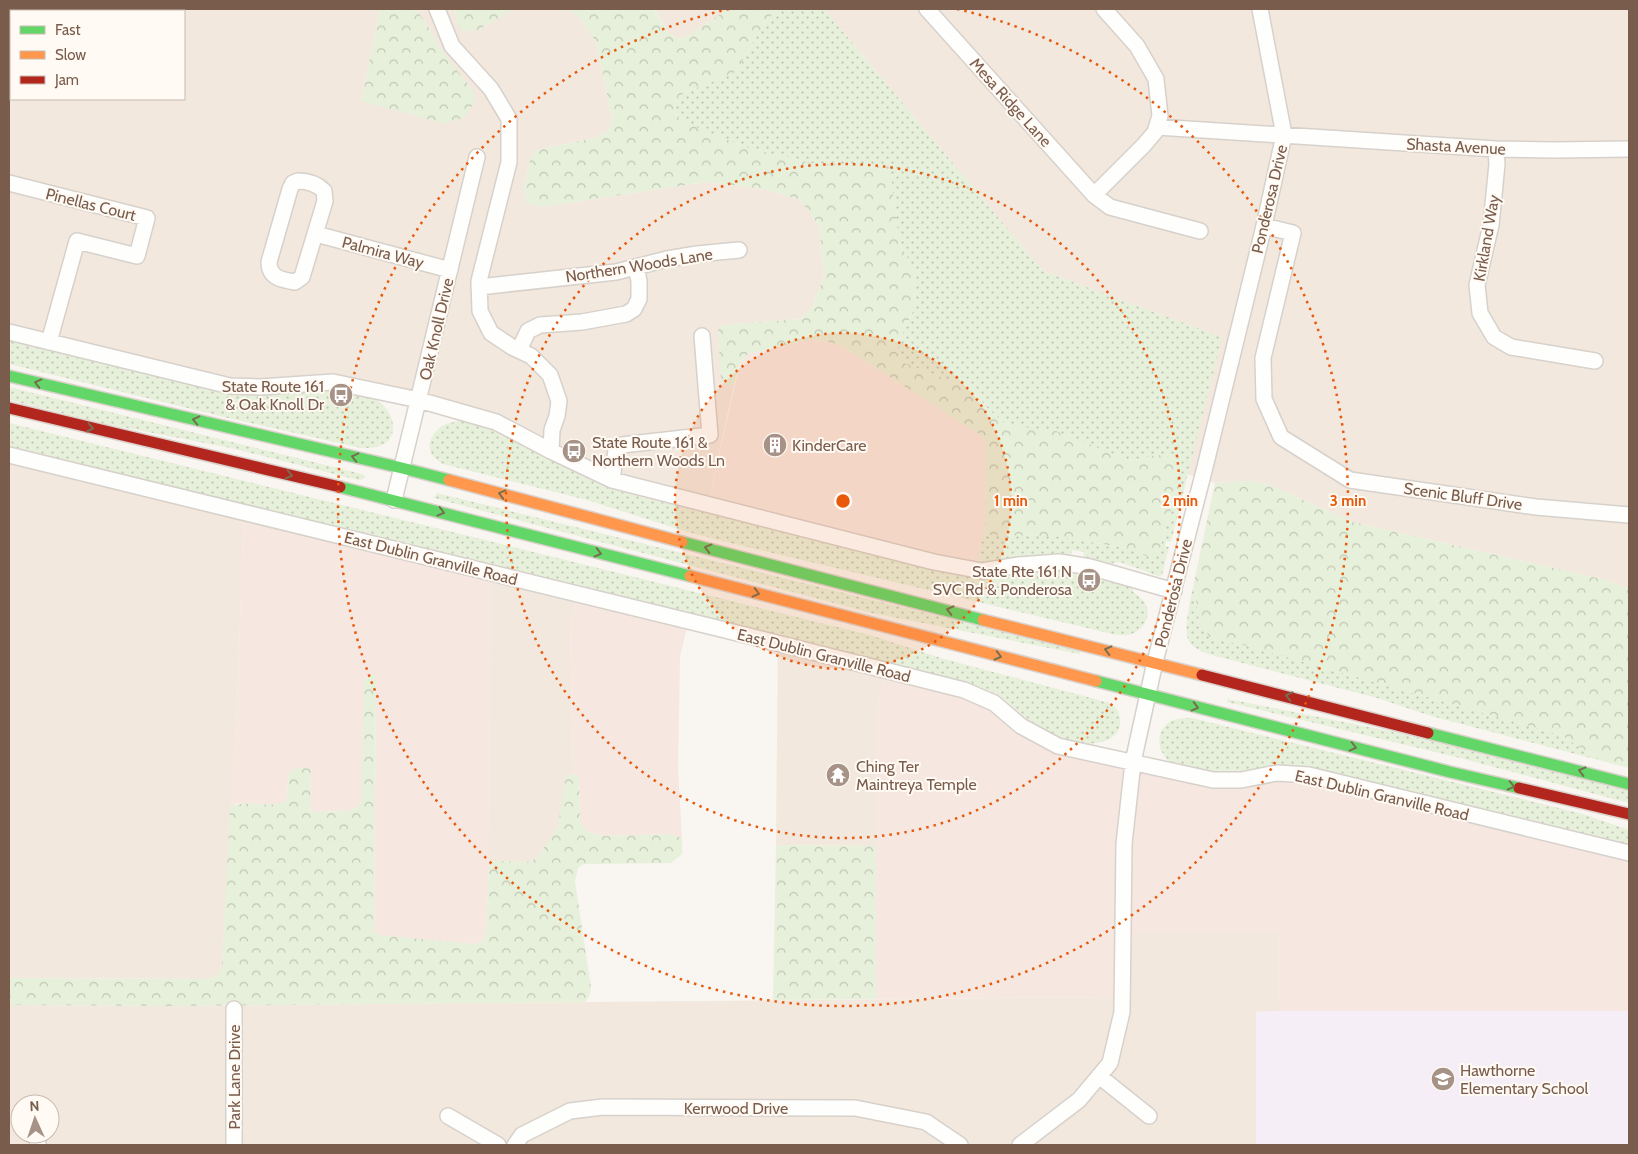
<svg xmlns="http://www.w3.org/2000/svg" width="1638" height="1154" font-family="Cabin,sans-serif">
  <defs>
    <pattern id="grass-dots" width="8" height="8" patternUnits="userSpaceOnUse" patternTransform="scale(1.25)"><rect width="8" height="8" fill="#e7f0db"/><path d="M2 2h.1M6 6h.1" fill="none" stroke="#c0c6b4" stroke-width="1.8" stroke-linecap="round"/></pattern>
    <pattern id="forest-crowns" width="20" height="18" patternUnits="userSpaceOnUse" patternTransform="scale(1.25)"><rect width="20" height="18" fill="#e7f0db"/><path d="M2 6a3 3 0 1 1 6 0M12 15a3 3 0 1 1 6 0" fill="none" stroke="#c0c6b4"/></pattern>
  </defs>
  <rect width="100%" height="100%" fill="#f9f5f0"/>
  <path fill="#f2e8de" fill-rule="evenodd" d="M9 9H380L361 101 441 50 426 23 418 12 413 9H454L458 24 478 30 514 9H566L579 16 596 42 612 118 609 130 595 138 537 150 531 156 524 188 526 202 540 207 707 182 764 189 800 200 819 225 824 276 812 308 800 319 722 325 727 385 734 384 706 512 618 491 597 483 486 427 355 393 303 392 258 395 223 392 9 340ZM11 11H184V99H11Z
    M655 9H728L688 36 680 39 668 33Z
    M824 9H1629V589L1606 580 1353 522 1267 484 1247 481 1215 483 1187 474 1221 337 1043 271Z
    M9 446 244 504 237 708 222 968 219 975 210 979 9 978Z
    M490 580 576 602 570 622 573 774 566 776 559 826 538 857 529 862 494 861 489 867Z
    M778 636 889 664 876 710V846L776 845Z
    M1126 933H1278L1279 1011 1256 1012V1145H9V1005L167 1006 1124 997ZM20 1104H50V1134H20Z"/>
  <path fill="#f6e8e1" d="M812 339 838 344 979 434 987 441 985 526 975 578 954 574 706 512 740 363 748 354Z
    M244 504 491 565 489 867 486 931 483 941 474 944 388 937 378 935 374 931 376 680 361 802 357 808 348 811 311 812 310 806 311 769 289 773 286 801 277 805 238 803 230 807 237 708Z
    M581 587 690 615 680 657 678 768 682 838 672 834 603 836 588 832 580 822 579 777 573 774 570 622Z
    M889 664 970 684 993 692 1035 725 1057 735 1079 743 1092 744 1174 766 1227 774 1273 766 1292 765 1316 769 1629 847V1011H1279L1278 933H1126L1124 997 876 999V710Z"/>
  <path fill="#f6eef6" d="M1279 1011H1629V1145H1256V1012Z"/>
  <path fill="url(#grass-dots)" d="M777 9H824L1043 271 1222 337 1171 542 1166 541 1165 546 1169 547 1162 575 1158 576 1120 562 1109 564 1083 558 1084 552 1072 550 1071 556C1040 551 1009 562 978 562L985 526 990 535 1056 536 1132 549 1150 557 1159 553 1181 473 1180 463 1157 455 1131 461 1056 432 1006 425 986 407 971 388 904 363 897 345 915 307 914 271 899 241 891 178 875 166 811 163 745 147 679 121 674 108V101L684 93 736 72 762 27Z
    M9 340 223 392C234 394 246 396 257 395 290 395 325 385 357 394 363 396 370 397 376 400 390 407 400 429 387 442 380 448 369 448 361 448L224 417 9 364Z
    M9 387 362 474 365 476 364 479 358 480 231 448 106 424 9 400Z
    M461 420 486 427 597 483 618 491 954 574 989 578 1057 570 1073 571 1108 580 1133 588V592C1137 595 1142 598 1145 603 1153 616 1142 633 1127 635 1121 636 1114 634 1108 633L722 541 681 530 587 500 443 464C439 461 433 458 431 453 427 443 433 432 442 426 447 423 455 422 461 420Z
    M9 423 870 635 944 659 1110 703C1116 707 1119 711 1120 719 1123 741 1094 747 1077 742 1063 739 1047 732 1035 724 1021 715 1009 702 995 693 988 689 978 687 970 684L9 446Z
    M437 493 1080 651V654L872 613 434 498Z
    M1194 582 1198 616 1209 637 1259 649 1561 735 1602 761 1431 716 1377 698 1208 654C1201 651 1193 648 1189 641 1182 630 1192 595 1194 582Z
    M1228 699 1399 733 1629 791V803L1460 758 1227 702Z
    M1192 718 1583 814 1629 830V847L1316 769C1302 767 1289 764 1274 766 1259 767 1244 772 1228 774 1215 775 1203 773 1190 770 1177 767 1169 765 1162 752 1158 745 1158 734 1164 727 1170 718 1182 718 1192 718Z"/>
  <path fill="url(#forest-crowns)" d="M380 9H413L418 12 426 23 441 50 474 92V103L464 118 442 123 361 101Z
    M454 9H514L478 30 462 31 458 24Z
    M566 9H654L668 33 680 39 688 36 728 9H777L762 27 736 72 684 93 674 101V108L679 120 745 147 811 163 875 166 891 178 899 241 914 271 915 307 897 345 904 363 971 388 986 407 1006 425 1056 431 1131 461 1157 455 1176 458 1180 463 1181 473 1159 553 1150 558 1132 549 1056 536 990 535 985 526 986 440 979 434 838 344 812 339 748 354 740 363 734 384 727 385 721 379 718 330 722 325 800 319 812 308 824 276 819 225 800 200 764 189 707 182 540 207 526 202 524 188 531 156 537 150 595 138 609 130 612 118 596 42 579 16Z
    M1247 481 1267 484 1353 522 1606 580 1629 589V768L1602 761 1561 735 1259 649 1209 637 1198 616 1194 582 1215 483Z
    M375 674 376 680 374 931 378 935 474 944 483 941 486 931 489 867 494 861 529 862 538 857 558 826 566 776 573 774 579 777 580 822 588 832 603 836 672 834 682 838V854L671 863 584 864 578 868 575 881 591 987 590 995 585 1002 167 1006 9 1005V978L210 979 219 975 222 967 230 807C248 798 267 810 286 801L289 773 298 767 311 769 310 806 311 812 348 811 357 808 361 802 364 681 368 676Z
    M776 845 876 846V999L773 1000Z"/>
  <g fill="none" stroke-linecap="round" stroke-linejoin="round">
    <g stroke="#d7d1cb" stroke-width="18">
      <path id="street" d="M437 9 452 46 491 89 509 119V162L479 281 480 311 491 333 512 347 531 356 550 375 559 401 557 416 552 430 551 451
        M927 9 1094 195 1110 207 1200 231
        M134 11V9
        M174 11 175 9
        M1157 127 1496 149 1554 150 1629 149
        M1496 149 1497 164 1491 225 1477 285 1480 313 1494 337 1511 347 1595 361
        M298 181C308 181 317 184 324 191L325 201 302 277 295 282C282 280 269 278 269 262L290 189 293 183Z
        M9 183 147 218 137 256 77 241 49 342
        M1094 195 1144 145 1155 132 1160 116 1156 79 1137 46 1104 9
        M1264 226 1293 233 1263 358 1264 399 1281 437 1350 480 1536 507 1629 515
        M316 234 450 270
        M479 287 616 272 667 259 697 254 739 250
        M9 332 230 386 260 387 333 382 419 400 496 422 551 451 612 480 934 562 982 571 1019 565 1059 562 1072 564 1090 567 1174 591
        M519 350 528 331 540 325 582 322 626 314 634 309 639 299V281L636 267
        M9 455 721 629 964 690 994 703 1021 726 1058 746 1213 780H1241L1277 773 1309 775 1629 853
        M612 480 616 450 622 445 710 435 702 336
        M394 500 477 157
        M234 1009V1145
        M1099 1076 1149 1116
        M448 1116 498 1145
        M37 1134 38 1145
        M515 1145 522 1135 570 1111 603 1107 855 1108 926 1122 960 1145
        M1020 1145 1079 1100 1110 1063 1122 1012 1124 844 1133 762 1155 662 1205 467 1264 226 1284 135 1260 9"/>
    </g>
    <g stroke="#dad1cc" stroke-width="14">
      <path id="fast" d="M9 376 402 468 449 480
        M340 487 690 576
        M682 542 983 620
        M1096 681 1450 772 1519 788
        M1428 733 1629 784"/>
    </g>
    <g stroke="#dad1cc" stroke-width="14">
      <path id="slow" d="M449 480 682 542
        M690 576 1096 681
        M983 620 1202 675"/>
    </g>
    <g stroke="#dad1cc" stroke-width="14">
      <path id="jam" d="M9 408 340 487
        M1202 675 1428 733
        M1519 788 1629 814"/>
    </g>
    <use href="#street" stroke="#fefefd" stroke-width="15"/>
    <use href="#fast" stroke="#63d668" stroke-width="11"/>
    <use href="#slow" stroke="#ff974d" stroke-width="11"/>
    <use href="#jam" stroke="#b3261e" stroke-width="11"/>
  </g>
  <defs><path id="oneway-chevron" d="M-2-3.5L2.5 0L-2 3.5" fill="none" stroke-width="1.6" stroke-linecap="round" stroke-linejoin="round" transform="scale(1.25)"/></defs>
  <g stroke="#776e51">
    <use href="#oneway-chevron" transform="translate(38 383) rotate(-166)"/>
    <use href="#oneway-chevron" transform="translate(196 420) rotate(-167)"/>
    <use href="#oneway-chevron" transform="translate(90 428) rotate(13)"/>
    <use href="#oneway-chevron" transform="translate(355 457) rotate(-167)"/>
    <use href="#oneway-chevron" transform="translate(289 475) rotate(14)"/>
    <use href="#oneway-chevron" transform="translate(502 494) rotate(-165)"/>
    <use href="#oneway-chevron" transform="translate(441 512) rotate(14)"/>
    <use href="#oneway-chevron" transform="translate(708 548) rotate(-165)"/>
    <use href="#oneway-chevron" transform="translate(598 553) rotate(14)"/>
    <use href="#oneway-chevron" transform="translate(756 593) rotate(14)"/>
    <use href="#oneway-chevron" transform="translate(950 610) rotate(-166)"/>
    <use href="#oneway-chevron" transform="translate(1108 650) rotate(-166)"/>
    <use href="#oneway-chevron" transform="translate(998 656) rotate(14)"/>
    <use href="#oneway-chevron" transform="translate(1289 696) rotate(-166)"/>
    <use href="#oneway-chevron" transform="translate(1195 707) rotate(14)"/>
    <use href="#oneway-chevron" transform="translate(1353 747) rotate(14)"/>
    <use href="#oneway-chevron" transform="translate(1582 771) rotate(-166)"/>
    <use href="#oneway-chevron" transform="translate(1511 786) rotate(13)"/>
  </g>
  <circle cx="843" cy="501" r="168" fill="#e8590c" fill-opacity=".12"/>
  <g fill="none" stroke="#e8590c" stroke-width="2.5" stroke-dasharray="2.5 5">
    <circle cx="843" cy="501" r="168"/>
    <circle cx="843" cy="501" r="337"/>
    <path d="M957 9A505 505 0 1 1 729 9"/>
  </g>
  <defs>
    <g id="bus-disc" transform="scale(1.25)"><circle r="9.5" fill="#a69286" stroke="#fffaf3"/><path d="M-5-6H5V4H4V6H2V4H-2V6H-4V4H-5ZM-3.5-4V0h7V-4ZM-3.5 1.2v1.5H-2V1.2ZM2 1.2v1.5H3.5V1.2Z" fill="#fff"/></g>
    <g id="building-disc" transform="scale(1.25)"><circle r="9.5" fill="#a69286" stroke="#fffaf3"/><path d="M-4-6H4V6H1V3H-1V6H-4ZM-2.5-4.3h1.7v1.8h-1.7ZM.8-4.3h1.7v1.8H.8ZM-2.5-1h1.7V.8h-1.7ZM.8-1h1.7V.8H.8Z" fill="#fff"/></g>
    <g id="temple-disc" transform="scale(1.25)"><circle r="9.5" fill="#a69286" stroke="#fffaf3"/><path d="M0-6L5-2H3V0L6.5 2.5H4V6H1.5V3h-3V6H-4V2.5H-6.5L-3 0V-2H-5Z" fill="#fff"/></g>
    <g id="school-disc" transform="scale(1.25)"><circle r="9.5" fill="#a69286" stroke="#fffaf3"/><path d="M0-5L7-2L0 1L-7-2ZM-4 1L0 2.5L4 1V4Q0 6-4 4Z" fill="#fff"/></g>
  </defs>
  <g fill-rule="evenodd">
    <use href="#bus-disc" x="341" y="395"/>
    <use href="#building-disc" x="775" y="445"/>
    <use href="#bus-disc" x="574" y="451"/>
    <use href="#bus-disc" x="1089" y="580"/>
    <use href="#temple-disc" x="838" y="775"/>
    <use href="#school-disc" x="1443" y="1079"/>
  </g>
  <g text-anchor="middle" stroke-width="4" stroke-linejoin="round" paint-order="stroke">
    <g font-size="16" fill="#7a5c4d" stroke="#fffaf3">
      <text transform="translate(1011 102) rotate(48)" y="6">Mesa Ridge Lane</text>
      <text transform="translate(1456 146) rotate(3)" y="6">Shasta Avenue</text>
      <text transform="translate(1269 199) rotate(-77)" y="6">Ponderosa Drive</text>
      <text transform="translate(91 204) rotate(14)" y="6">Pinellas Court</text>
      <text transform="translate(1486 238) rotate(-80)" y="6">Kirkland Way</text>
      <text transform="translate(383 252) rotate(15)" y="6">Palmira Way</text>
      <text transform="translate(639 265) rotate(-9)" y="6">Northern Woods Lane</text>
      <text transform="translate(436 329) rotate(-77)" y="6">Oak Knoll Drive</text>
      <text transform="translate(1463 496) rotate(8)" y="6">Scenic Bluff Drive</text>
      <text transform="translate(431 558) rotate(14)" y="6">East Dublin Granville Road</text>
      <text transform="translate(1173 593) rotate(-76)" y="6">Ponderosa Drive</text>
      <text transform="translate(824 655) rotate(14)" y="6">East Dublin Granville Road</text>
      <text transform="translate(1382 795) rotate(13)" y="6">East Dublin Granville Road</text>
      <text transform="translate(234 1077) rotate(-90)" y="6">Park Lane Drive</text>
      <text x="736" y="1114">Kerrwood Drive</text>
    </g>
    <g font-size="16" fill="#7a5c4d" stroke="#fffaf3" text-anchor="start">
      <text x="324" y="392" text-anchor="end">State Route 161<tspan x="324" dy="18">&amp; Oak Knoll Dr</tspan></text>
      <text x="592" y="448">State Route 161 &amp;<tspan x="592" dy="18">Northern Woods Ln</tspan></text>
      <text x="792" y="451">KinderCare</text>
      <text x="1072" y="577" text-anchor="end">State Rte 161 N<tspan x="1072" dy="18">SVC Rd &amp; Ponderosa</tspan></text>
      <text x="856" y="772">Ching Ter<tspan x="856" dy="18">Maintreya Temple</tspan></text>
      <text x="1460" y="1076">Hawthorne<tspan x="1460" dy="18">Elementary School</tspan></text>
    </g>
  </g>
  <circle cx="843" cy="501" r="8" fill="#e8590c" stroke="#fffaf3" stroke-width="2.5"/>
  <g font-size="15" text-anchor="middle" font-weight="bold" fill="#e8590c" stroke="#fffaf3" stroke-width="4" stroke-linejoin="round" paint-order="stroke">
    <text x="1011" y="506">1 min</text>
    <text x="1180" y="506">2 min</text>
    <text x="1348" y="506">3 min</text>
  </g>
  <rect width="1638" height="1154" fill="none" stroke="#7a5c4d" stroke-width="20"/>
  <rect x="10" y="10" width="175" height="90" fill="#fffaf3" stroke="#cabbb1"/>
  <rect x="20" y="26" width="25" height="8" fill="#63d668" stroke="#cabbb1"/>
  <text x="55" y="35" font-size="15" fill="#7a5c4d">Fast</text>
  <rect x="20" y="51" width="25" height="8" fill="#ff974d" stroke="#cabbb1"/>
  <text x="55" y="60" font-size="15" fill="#7a5c4d">Slow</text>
  <rect x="20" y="76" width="25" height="8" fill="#b3261e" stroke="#cabbb1"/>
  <text x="55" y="85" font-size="15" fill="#7a5c4d">Jam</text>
  <g transform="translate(35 1119) rotate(357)"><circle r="24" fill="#fffaf3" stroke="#cabbb1"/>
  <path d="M0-4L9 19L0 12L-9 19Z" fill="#a69286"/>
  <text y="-8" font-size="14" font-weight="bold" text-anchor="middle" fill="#7a5c4d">N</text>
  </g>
</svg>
